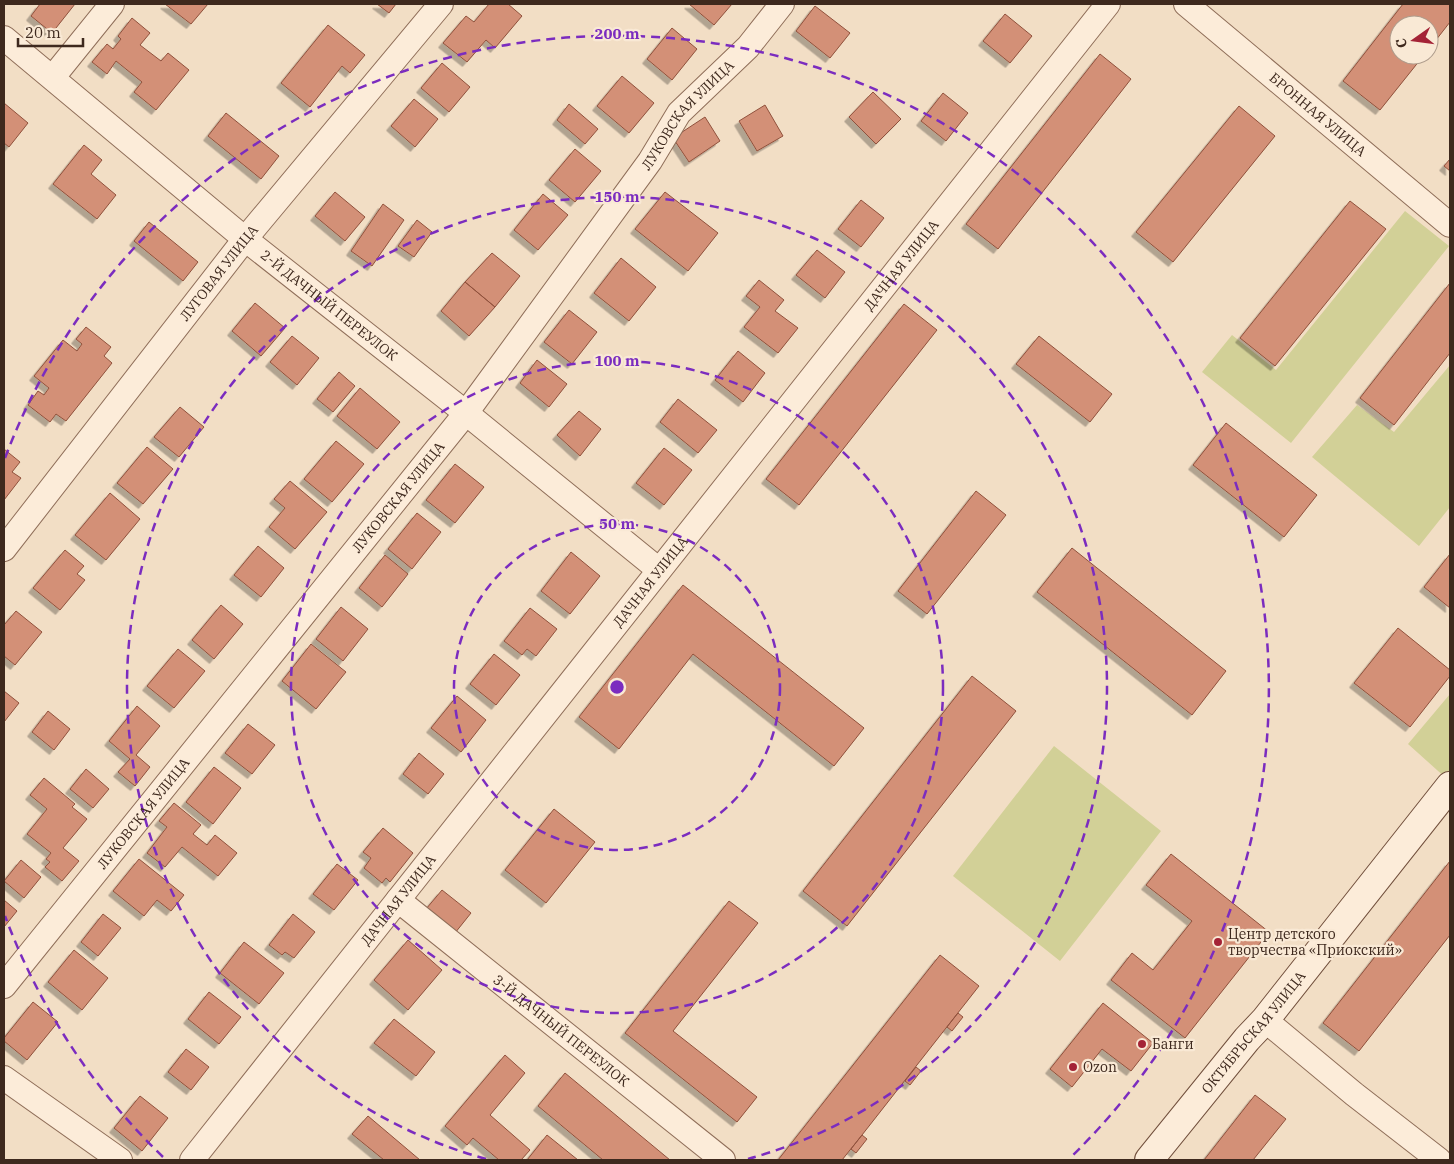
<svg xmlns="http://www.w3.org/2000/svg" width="1454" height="1164" font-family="'IBM Plex Serif',serif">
  <defs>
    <filter id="shadow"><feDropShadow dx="-4.5" dy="4.5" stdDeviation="0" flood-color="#0004"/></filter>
  </defs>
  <rect width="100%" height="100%" fill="#f2dec5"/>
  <path fill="#d2d097" d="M1405 211 1449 246 1291 443 1202 372 1232 335 1276 370Z
    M1450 365V507L1419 546 1312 457 1357 405 1394 432Z
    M1450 694V774L1447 779 1408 744Z
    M1054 746 1161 831 1060 961 953 876Z"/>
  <path fill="#d39077" stroke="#90513c" filter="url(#shadow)" d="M40 4H75L52 33 31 16Z
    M165 4H208L191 24Z
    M377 4H396L389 13Z
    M489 4H508L522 16 495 48 486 40 467 62 443 43 466 16 474 22Z
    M689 4H732L714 25Z
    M1403 4H1450V22L1429 49V25H1399V55H1424L1380 110 1343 81Z
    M815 6 850 33 830 58 796 31Z
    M1005 14 1032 36 1010 63 983 41Z
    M132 18 150 33 140 45 161 61 168 53 189 70 156 110 134 92 142 82 116 61 107 74 92 62 107 44 113 49 121 39 118 36Z
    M328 25 365 55 350 73 342 66 310 107 281 83Z
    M672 28 697 49 672 80 647 59Z
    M1100 54 1131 79 998 249 966 224Z
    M442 63 470 87 449 112 421 88Z
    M622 76 654 103 629 133 597 106Z
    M873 92 901 119 876 144 849 117Z
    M943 93 968 113 946 141 921 121Z
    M414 99 438 119 415 147 391 126Z
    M4 103 28 123 9 147 4 143Z
    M569 104 598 129 585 144 557 120Z
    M765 105 783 136 757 151 739 121Z
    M1239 106 1275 136 1173 262 1136 232Z
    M226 113 279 156 261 179 208 136Z
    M705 117 720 141 689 162 673 138Z
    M84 145 102 160 91 174 116 195 97 219 53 184Z
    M575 149 601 171 575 202 549 180Z
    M1450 159V171L1444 166Z
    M335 192 365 217 345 241 315 216Z
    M665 192 718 233 688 271 635 229Z
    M543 194 568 215 538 250 514 230Z
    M861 200 884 218 861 247 838 229Z
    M1350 201 1386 229 1275 366 1240 338Z
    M383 204 404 220 372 266 351 251Z
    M417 220 432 232 414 257 398 246Z
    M149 222 198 262 183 281 134 241Z
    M817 250 845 272 825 298 796 275Z
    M492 253 520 276 495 307 465 282Z
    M621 258 656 287 629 321 594 293Z
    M759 280 784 300 775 311 798 328 778 353 744 327 760 307 746 296Z
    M465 282 495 307 469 336 441 311Z
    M1450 283V353L1394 425 1360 398Z
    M255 303 285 328 261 356 232 331Z
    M904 304 937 330 799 505 766 479Z
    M569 310 597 332 572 364 544 342Z
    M86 327 111 347 104 356 112 363 66 421 56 414 50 422 28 405 38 391 44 395 49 388 34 376 63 340 77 351 82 344 76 339Z
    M292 336 319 358 297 385 270 362Z
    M1039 336 1112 394 1090 422 1016 364Z
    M738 351 765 373 743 402 715 380Z
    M537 360 567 384 549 407 520 383Z
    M339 372 355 386 333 412 317 399Z
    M360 388 400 422 377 449 337 416Z
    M678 399 717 430 698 453 660 422Z
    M180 407 204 427 179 457 154 437Z
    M579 411 601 429 580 456 557 435Z
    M1226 423 1317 495 1284 537 1193 465Z
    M336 441 364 464 332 502 304 479Z
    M147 447 173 469 143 504 117 483Z
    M664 448 692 470 664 505 636 483Z
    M4 449 20 462 12 472 21 478 4 500Z
    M455 464 484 487 455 523 426 500Z
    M290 481 327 512 295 549 269 527 285 508 274 499Z
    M976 491 1006 515 927 614 898 591Z
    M110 493 140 519 106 560 75 535Z
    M417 513 441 532 412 569 388 549Z
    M258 546 284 568 261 597 234 575Z
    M1072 548 1226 671 1192 715 1037 592Z
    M65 550 84 566 77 574 85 580 60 610 33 588Z
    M571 552 600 576 570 614 541 591Z
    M1450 554V608L1424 587Z
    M385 555 408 574 382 607 359 588Z
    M683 585 864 728 834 766 693 654 619 749 579 717Z
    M221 605 243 624 214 659 192 640Z
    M341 607 368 629 343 661 316 639Z
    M530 608 557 629 536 656 527 649 522 655 504 641Z
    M16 611 42 632 15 665 4 656V625Z
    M1398 628 1450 670V676L1410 727 1354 683Z
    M311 644 346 672 316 709 282 681Z
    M178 649 205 671 174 708 147 686Z
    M494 654 520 675 496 705 470 684Z
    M972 676 1016 711 847 926 803 891Z
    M4 691 19 703 4 722Z
    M457 696 486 720 461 752 431 728Z
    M137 706 160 726 136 755 150 767 135 786 118 772 130 759 109 741Z
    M48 711 70 729 54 750 32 732Z
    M248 724 275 745 252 774 225 753Z
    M419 753 444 774 428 794 403 774Z
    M214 767 241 788 213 824 186 802Z
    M86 769 109 789 93 808 70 789Z
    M44 778 75 804 72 807 87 819 63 848 79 861 62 881 45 867 50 862 46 859 51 853 27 834 47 809 30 795Z
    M174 803 201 825 193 834 207 845 215 835 237 853 218 876 182 847 165 867 147 853 167 827 159 821Z
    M554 809 595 842 546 903 505 870Z
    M383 828 413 853 390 882 386 878 382 883 364 868 371 858 363 852Z
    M1171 854 1269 932 1185 1038 1111 980 1132 953 1153 970 1192 921 1146 885Z
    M139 859 184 895 171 911 157 900 144 916 113 891Z
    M21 860 41 877 24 898 4 881Z
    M1450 861V935L1359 1051 1323 1023Z
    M337 864 358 880 334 910 313 894Z
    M442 890 471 913 455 933 426 909Z
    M4 900 17 911 4 927Z
    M729 901 758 923 673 1031 757 1097 737 1122 625 1033Z
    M103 914 121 928 98 956 81 942Z
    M293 914 315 932 294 958 285 952 282 955 269 945Z
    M408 940 442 970 408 1010 374 980Z
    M244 942 284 973 259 1004 220 973Z
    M74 950 108 978 82 1010 48 982Z
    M940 955 979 986 862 1135 842 1160H778Z
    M209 992 241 1017 219 1044 188 1019Z
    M33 1002 58 1022 27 1060 4 1041V1038Z
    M1103 1003 1153 1043 1131 1071 1102 1049 1072 1087 1050 1069Z
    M958 1013 963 1017 952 1031 947 1027Z
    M394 1019 435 1052 416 1076 374 1043Z
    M186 1049 209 1067 191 1090 168 1072Z
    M505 1055 525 1073 490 1115 530 1150 521 1160H499L473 1138 467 1145 445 1126Z
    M916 1067 921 1071 910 1085 905 1081Z
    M565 1073 670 1160H603L538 1106Z
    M1255 1095 1286 1119 1253 1160H1204Z
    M140 1096 168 1118 142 1151 114 1128Z
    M368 1116 420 1160H384L352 1134Z
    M547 1135 578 1160H527Z
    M862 1135 867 1139 856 1153 851 1149Z"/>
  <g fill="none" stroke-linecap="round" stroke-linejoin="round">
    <g stroke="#8f6e59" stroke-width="26">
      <g id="minor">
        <path id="s1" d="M1186 4 1450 225"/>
        <path id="s2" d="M4 38 245 239 466 413 659 570"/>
        <path d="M53 77 112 4"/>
        <path id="s3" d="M4 549 245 239 441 4"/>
        <path id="s4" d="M398 900 723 1160"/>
        <path id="s5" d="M4 986 466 413 650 161 679 113 748 47 782 4"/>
        <path d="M1265 1020 1354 1094 1439 1160"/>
        <path d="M4 1078 120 1160"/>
        <path id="s6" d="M192 1160 1108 4"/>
      </g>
    </g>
    <g stroke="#714f3c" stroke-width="30">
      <g id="secondary">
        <path id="s7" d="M1149 1160 1247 1039 1265 1020 1450 786"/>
      </g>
    </g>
    <use href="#minor" stroke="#fcecd9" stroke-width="24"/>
    <use href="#secondary" stroke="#fcecd9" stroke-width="28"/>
  </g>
  <g fill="none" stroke="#7b2cbf" stroke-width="2.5" stroke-dasharray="9 6">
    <circle cx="617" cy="687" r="163"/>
    <circle cx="617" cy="687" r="326"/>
    <path d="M486 1159A490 490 0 1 1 748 1159"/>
    <path d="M163 1157A653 653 0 0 1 5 916M5 458A653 653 0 1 1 1071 1157"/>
  </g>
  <g fill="#a42336" stroke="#f9e9d5" stroke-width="2">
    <circle cx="1218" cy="942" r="5"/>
    <circle cx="1142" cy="1044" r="5"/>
    <circle cx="1073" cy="1067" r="5"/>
  </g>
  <g text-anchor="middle" stroke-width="4.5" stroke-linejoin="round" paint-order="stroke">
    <g font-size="14" fill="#3e291e" stroke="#f9e9d5">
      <text dy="5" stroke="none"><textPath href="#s1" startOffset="172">БРОННАЯ УЛИЦА</textPath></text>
      <text dy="5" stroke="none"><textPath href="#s5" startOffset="1108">ЛУКОВСКАЯ УЛИЦА</textPath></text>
      <text dy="5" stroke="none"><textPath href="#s6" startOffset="1142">ДАЧНАЯ УЛИЦА</textPath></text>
      <text dy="5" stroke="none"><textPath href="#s3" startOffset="350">ЛУГОВАЯ УЛИЦА</textPath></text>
      <text dy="5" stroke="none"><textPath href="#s2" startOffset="421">2-Й ДАЧНЫЙ ПЕРЕУЛОК</textPath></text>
      <text dy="5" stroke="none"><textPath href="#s5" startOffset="628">ЛУКОВСКАЯ УЛИЦА</textPath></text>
      <text dy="5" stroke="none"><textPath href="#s6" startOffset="738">ДАЧНАЯ УЛИЦА</textPath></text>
      <text dy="5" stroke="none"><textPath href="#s5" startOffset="222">ЛУКОВСКАЯ УЛИЦА</textPath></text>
      <text dy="5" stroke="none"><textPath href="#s6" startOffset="332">ДАЧНАЯ УЛИЦА</textPath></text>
      <text dy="5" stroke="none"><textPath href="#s4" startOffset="209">3-Й ДАЧНЫЙ ПЕРЕУЛОК</textPath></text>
      <text dy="5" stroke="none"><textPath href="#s7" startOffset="165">ОКТЯБРЬСКАЯ УЛИЦА</textPath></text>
    </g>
    <g font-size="14" fill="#3e291e" stroke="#f9e9d5" text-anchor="start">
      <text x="1228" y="939">Центр детского<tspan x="1228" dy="16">творчества «Приокский»</tspan></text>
      <text x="1152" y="1049">Банги</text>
      <text x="1083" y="1072">Ozon</text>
    </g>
  </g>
  <circle cx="617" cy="687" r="8" fill="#7b2cbf" stroke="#f9e9d5" stroke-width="2.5"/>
  <g font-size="15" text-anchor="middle" font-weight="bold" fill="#7b2cbf" stroke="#f9e9d5" stroke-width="4.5" stroke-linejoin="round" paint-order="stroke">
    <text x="617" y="39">200 m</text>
    <text x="617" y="202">150 m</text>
    <text x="617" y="366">100 m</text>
    <text x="617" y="529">50 m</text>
  </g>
  <rect width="1454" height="1164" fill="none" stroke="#3e291e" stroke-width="10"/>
  <g transform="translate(1414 40) rotate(256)"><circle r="24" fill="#f9e9d5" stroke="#ae9c8c"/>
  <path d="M0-4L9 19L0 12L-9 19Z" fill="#a42336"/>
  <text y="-8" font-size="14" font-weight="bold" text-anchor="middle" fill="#3e291e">С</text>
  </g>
  <path d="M18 38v8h65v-8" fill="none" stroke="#3e291e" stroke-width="2.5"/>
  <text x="25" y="38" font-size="15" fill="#3e291e" stroke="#f9e9d5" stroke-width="4" paint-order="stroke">20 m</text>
</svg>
